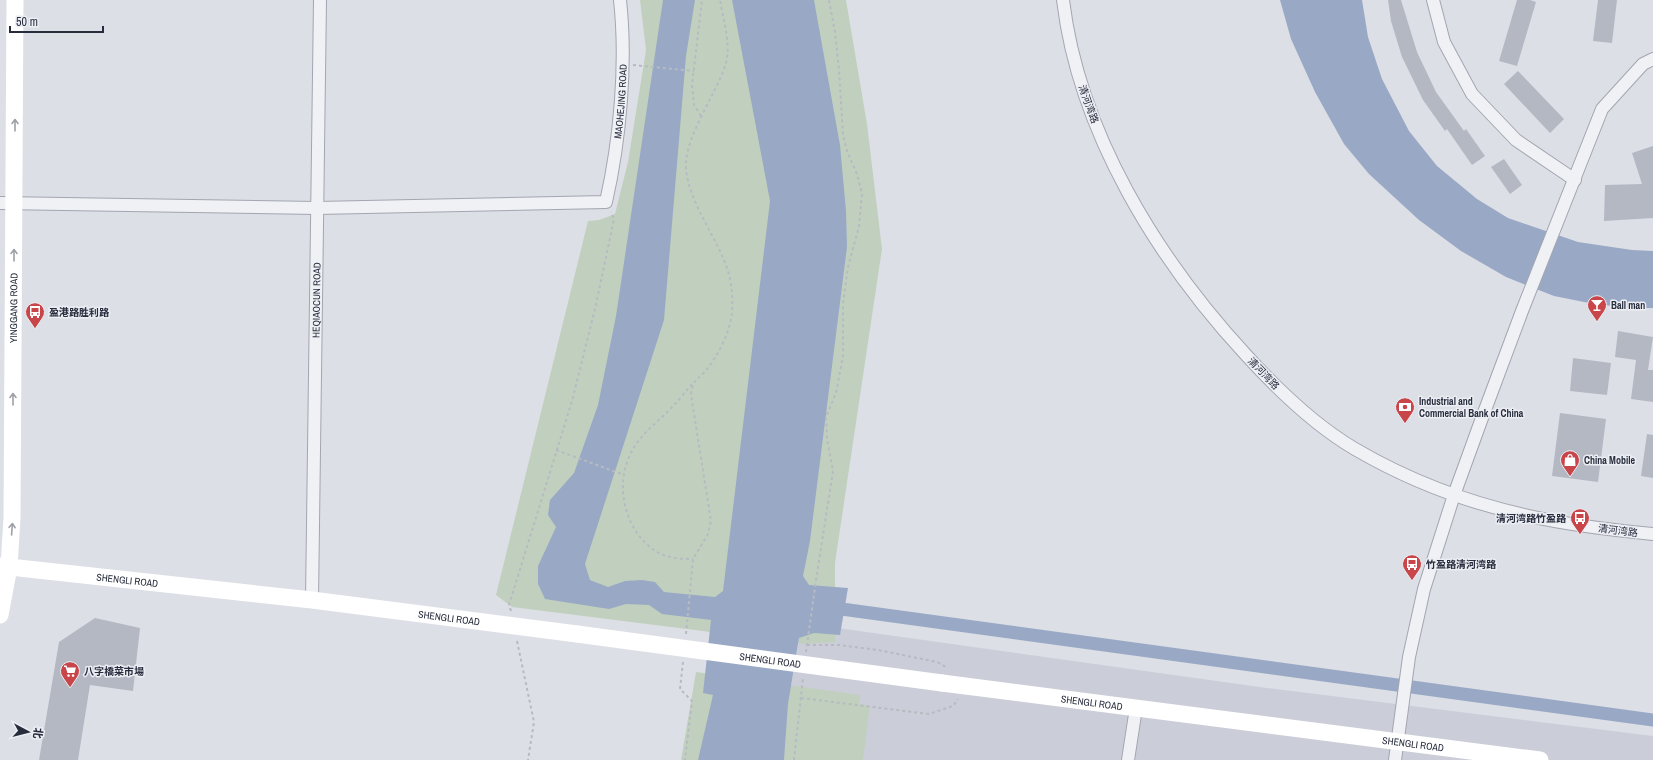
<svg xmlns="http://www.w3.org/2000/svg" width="1653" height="760" font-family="'Archivo Narrow','Noto Sans SC',sans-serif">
  <rect width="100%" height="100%" fill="#dddfe6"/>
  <path fill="#cbced8" d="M802 623 1267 688 1653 736V760H784L788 704Z"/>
  <path fill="#c1d0be" d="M640 0H846L867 124 882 249 835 563V642L806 644 512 607 496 595 588 221 599 220 615 214 628 162 646 50Z
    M696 672 860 695 859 704 870 706 863 760H681Z"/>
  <path fill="#99a9c5" d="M663 0H695L686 56 664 320 585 564 590 580 608 587 625 581 642 580 655 582 664 592 715 597 723 591 770 201 732 0H814L840 145 846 211 847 247 810 541 803 576 809 585 848 588 840 635 814 633 799 638 788 704 784 760H698L713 695 703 693 711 620 662 614 649 605 626 604 609 609 545 599 538 584V566L556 527 548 515 550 500 574 473 598 405 616 316Z
    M1280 0H1362L1368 37 1382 79 1409 131 1437 166 1477 199 1508 218 1578 242 1632 250 1653 251V308H1633L1594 304 1554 296 1506 277 1461 251 1419 220 1369 174 1344 144 1315 92 1291 39Z"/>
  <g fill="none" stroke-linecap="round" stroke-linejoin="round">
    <path stroke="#99a9c5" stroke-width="13" d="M827 607 1653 720"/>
  </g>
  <path fill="#b4b8c3" d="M1388 0H1401L1417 52 1436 92 1464 131 1466 129 1485 156 1472 165 1447 129 1445 131 1423 100 1402 57 1391 21Z
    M1517 0H1530L1536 2 1517 66 1499 61Z
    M1598 0H1617L1612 43 1593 41Z
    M1518 71 1564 119 1550 133 1504 84Z
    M1653 146V218L1604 221 1605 185 1642 184 1632 153Z
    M1504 159 1522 185 1510 194 1491 167Z
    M1618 331 1653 337 1648 370H1653V402L1631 399 1636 360 1615 357Z
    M1573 358 1611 363 1607 395 1570 391Z
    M1560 413 1606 419 1598 482 1552 476Z
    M1647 434 1653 435V478L1641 476Z
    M95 618 140 628 133 691 90 685 78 760H39L59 642Z"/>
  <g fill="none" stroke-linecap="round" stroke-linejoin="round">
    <g stroke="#a3a6b0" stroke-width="14">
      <g id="minor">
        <path d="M1063 0C1079 133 1158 260 1247 356 1279 391 1314 425 1355 449 1408 480 1469 503 1529 516 1569 525 1611 530 1653 534"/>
        <path d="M1433 0 1444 42 1472 94 1516 140 1575 180"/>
        <path id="s1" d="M0 203 317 208 606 202C620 140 627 64 620 0"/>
        <path id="s2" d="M312 600 320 0"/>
        <path d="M1128 760 1136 708"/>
        <path d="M1395 760 1409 657 1424 589 1454 495 1482 418 1522 311 1602 109 1643 64 1653 59"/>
      </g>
    </g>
    <path stroke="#b7bac1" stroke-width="2" stroke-dasharray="3 3" stroke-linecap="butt" d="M633 65 694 71
      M701 116 694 105 692 85 702 0
      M692 384C686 391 680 399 674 405 659 422 639 434 630 455 614 488 626 533 657 552 667 558 682 559 693 559
      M556 450 624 475
      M511 611 509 605 572 401 595 309 614 219 611 212
      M686 634 693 559 708 534 711 521 691 395C693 377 698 381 708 368 719 353 730 332 732 313 733 299 732 285 728 271 717 237 691 207 686 170 683 138 717 94 726 63 731 44 723 19 720 0
      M517 641 534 722 528 760
      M807 645H839L878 650 937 662 948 668
      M806 652 816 580 833 471 827 439 826 417 836 393 843 356V303L848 267 859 226 862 194 857 174 847 151 843 135 839 70 835 32 829 0
      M683 662 680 689 692 701 685 760
      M801 698 929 714 953 706 958 699
      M794 760 803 678"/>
    <use href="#minor" stroke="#eff1f5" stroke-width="12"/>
    <g stroke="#fff" stroke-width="17">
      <path id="s3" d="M0 566 312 600 577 634"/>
      <path id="s4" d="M0 615 9 567 12 518 15 0"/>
      <path id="s5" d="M942 683 1540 760"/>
    </g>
    <path stroke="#fff" stroke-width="17" id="s6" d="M577 634 942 683"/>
  </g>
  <defs><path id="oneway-shaft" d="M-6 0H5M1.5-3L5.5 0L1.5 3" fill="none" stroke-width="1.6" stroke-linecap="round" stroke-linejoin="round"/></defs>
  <g stroke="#9ea0a7">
    <use href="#oneway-shaft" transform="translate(15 125) rotate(-90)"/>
    <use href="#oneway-shaft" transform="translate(14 255) rotate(-90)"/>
    <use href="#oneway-shaft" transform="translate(13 399) rotate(-90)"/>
    <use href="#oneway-shaft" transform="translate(12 529) rotate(-86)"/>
  </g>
  <defs>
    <g id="bar-pin" transform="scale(1)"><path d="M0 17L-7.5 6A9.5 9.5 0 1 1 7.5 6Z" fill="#c84549" stroke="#eceef4"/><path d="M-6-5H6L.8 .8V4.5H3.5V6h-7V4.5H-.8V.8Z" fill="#fff"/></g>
    <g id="bus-pin" transform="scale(1)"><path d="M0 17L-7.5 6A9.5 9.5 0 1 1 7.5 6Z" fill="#c84549" stroke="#eceef4"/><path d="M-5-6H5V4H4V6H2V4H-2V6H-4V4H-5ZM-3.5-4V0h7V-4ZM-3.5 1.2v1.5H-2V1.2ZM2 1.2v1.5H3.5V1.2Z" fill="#fff"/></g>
    <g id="bank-pin" transform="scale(1)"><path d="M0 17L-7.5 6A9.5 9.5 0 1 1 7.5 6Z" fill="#c84549" stroke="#eceef4"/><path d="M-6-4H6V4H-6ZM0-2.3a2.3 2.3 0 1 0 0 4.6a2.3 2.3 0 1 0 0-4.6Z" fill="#fff"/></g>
    <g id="shop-pin" transform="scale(1)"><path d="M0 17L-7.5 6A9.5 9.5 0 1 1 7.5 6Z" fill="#c84549" stroke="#eceef4"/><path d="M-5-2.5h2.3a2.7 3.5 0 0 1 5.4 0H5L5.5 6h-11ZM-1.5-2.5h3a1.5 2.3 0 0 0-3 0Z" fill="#fff"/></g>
    <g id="supermarket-pin" transform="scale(1)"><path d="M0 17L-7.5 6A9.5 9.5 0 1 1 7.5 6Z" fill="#c84549" stroke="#eceef4"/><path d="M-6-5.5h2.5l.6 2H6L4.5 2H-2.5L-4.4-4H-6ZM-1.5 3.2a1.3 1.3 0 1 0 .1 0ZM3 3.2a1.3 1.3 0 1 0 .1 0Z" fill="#fff"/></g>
  </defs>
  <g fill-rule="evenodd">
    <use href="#bar-pin" x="1597" y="305"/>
    <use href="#bus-pin" x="35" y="312"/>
    <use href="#bank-pin" x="1405" y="407"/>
    <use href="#shop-pin" x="1570" y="460"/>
    <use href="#bus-pin" x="1580" y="518"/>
    <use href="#bus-pin" x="1412" y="564"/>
    <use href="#supermarket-pin" x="70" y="671"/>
  </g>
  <g text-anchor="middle" stroke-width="3" stroke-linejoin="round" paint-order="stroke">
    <g font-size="10" fill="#272c3c" stroke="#eceef4">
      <text dy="4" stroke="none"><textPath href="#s1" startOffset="708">MAOHEJING ROAD</textPath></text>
      <text transform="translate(1089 104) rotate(70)" y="4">清河湾路</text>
      <text dy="4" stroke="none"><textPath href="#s2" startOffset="300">HEQIAOCUN ROAD</textPath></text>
      <text dy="4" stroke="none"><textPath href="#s4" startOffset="308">YINGGANG ROAD</textPath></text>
      <text transform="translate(1264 373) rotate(46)" y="4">清河湾路</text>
      <text transform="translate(1618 530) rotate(7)" y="4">清河湾路</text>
      <text dy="4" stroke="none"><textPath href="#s3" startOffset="128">SHENGLI ROAD</textPath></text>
      <text dy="4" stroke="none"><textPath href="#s3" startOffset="452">SHENGLI ROAD</textPath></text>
      <text dy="4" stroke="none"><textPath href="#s6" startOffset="195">SHENGLI ROAD</textPath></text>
      <text dy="4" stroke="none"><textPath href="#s5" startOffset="151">SHENGLI ROAD</textPath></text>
      <text dy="4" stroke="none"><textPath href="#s5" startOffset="475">SHENGLI ROAD</textPath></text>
    </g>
    <g font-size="10" font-weight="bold" fill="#272c3c" stroke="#eceef4" text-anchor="start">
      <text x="1611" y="309">Ball man</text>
      <text x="49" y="316">盈港路胜利路</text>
      <text x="1419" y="405">Industrial and<tspan x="1419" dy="12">Commercial Bank of China</tspan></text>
      <text x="1584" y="464">China Mobile</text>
      <text x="1566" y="522" text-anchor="end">清河湾路竹盈路</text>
      <text x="1426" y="568">竹盈路清河湾路</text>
      <text x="84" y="675">八字橋菜市場</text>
    </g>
  </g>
  <g transform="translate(28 732) rotate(97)" stroke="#eceef4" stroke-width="3" paint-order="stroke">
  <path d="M0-3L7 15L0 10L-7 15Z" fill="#272c3c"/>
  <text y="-6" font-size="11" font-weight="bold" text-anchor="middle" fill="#272c3c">北</text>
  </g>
  <path d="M10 26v6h93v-6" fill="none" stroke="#272c3c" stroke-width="2"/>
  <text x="16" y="26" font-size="12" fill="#272c3c" stroke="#eceef4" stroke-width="3" paint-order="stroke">50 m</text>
</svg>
